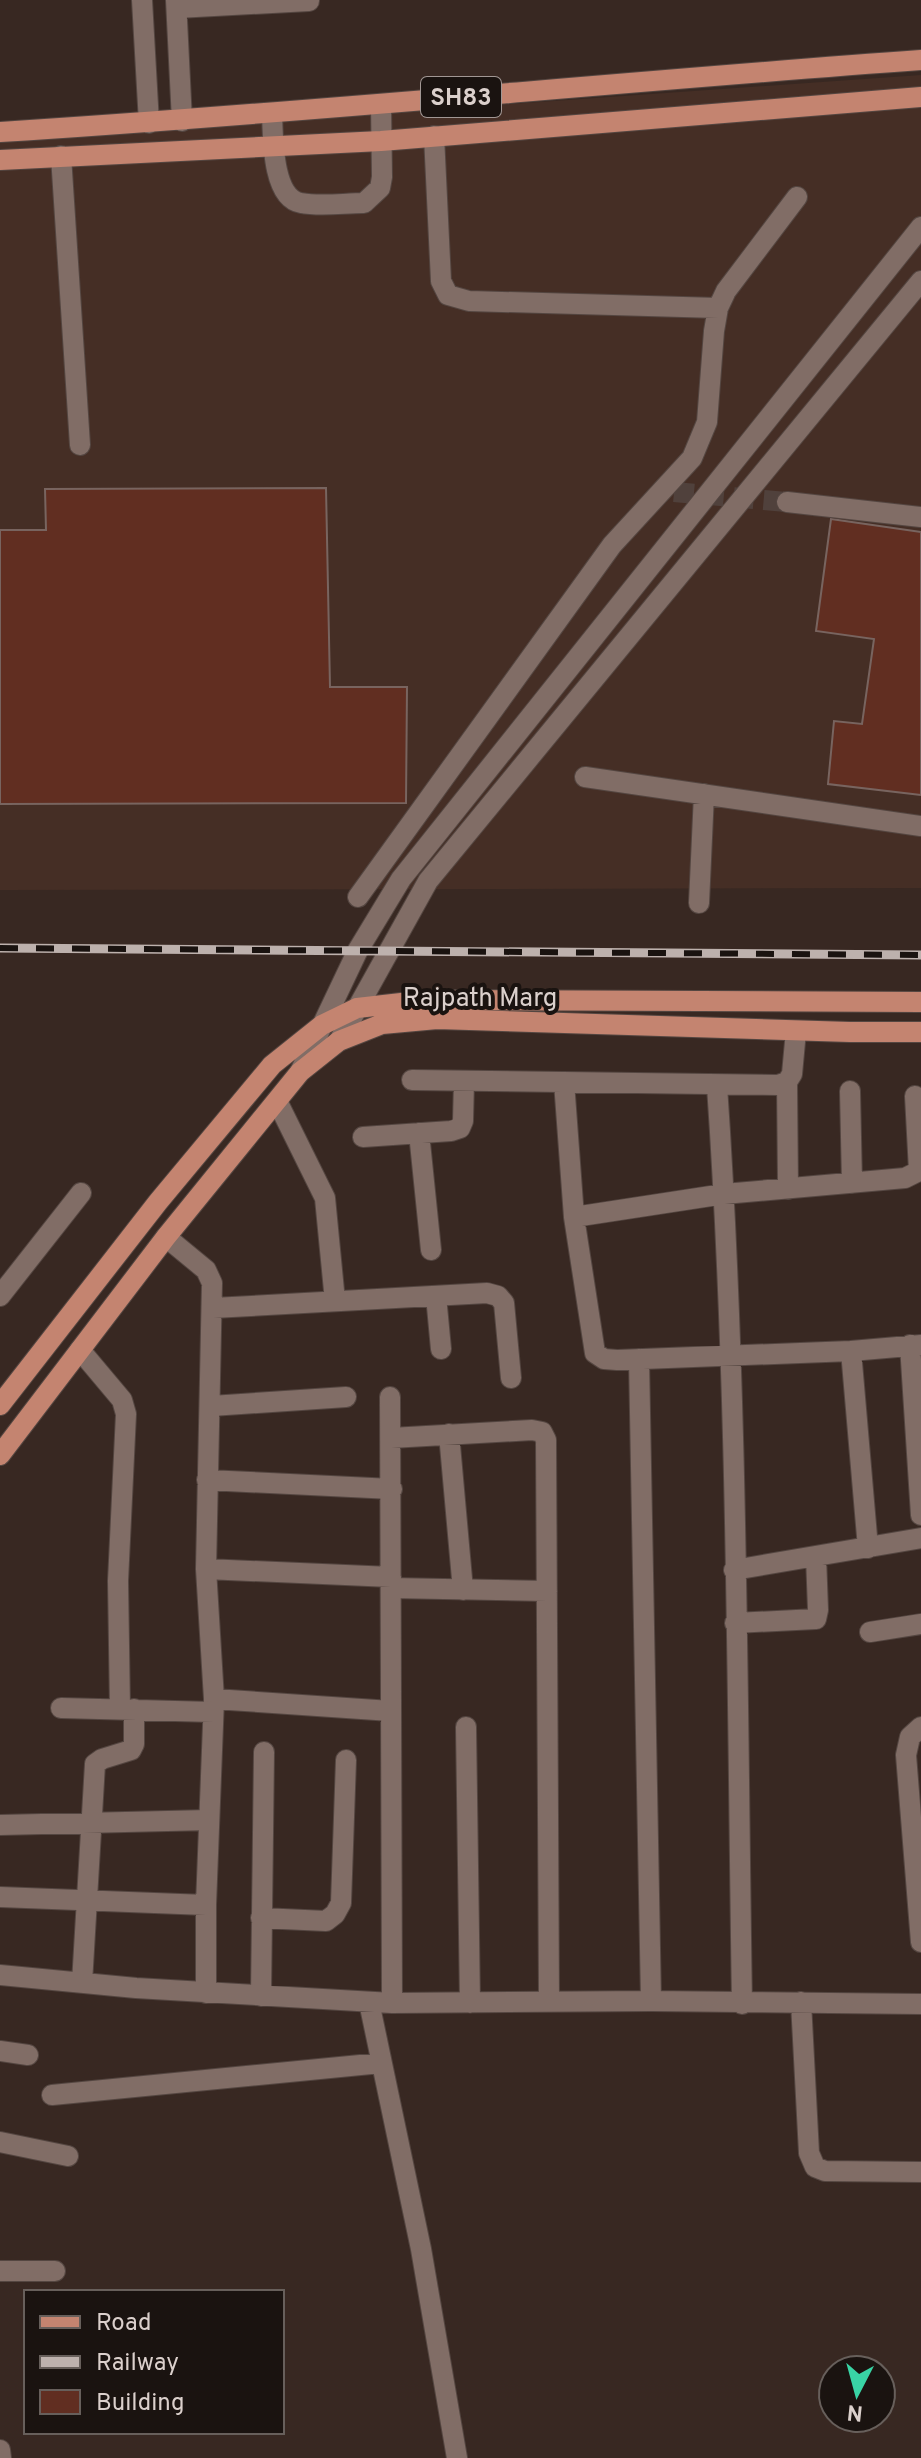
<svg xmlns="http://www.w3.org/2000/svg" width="921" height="2458" font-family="Overpass,sans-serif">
  <rect width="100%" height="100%" fill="#382822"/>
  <path fill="#452e25" d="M921 75V888L0 890V140Z"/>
  <path fill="#612e21" stroke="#78645f" stroke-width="2" d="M326 488 330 687H407L406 803 0 804V530H46L45 489Z
    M831 519 921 532V795L828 784 834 721 862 724 874 639 816 631Z"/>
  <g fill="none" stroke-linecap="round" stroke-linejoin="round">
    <path stroke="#50413c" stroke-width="20" stroke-dasharray="20 10" stroke-linecap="butt" d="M674 492 787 502"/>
    <g stroke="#544641" stroke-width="22">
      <path id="minor" d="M142 0 149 123
        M176 0 182 121
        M177 8 309 1
        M272 113C273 137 272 198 301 203 321 207 344 203 364 203L380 188 382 177 381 104
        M434 136 441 281 448 295 469 301 718 308
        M61 156 80 445
        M787 502 921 517
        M585 777 921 826
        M358 897 612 545 692 458 707 422 714 331 718 308 726 291 797 197
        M699 903 704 794
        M339 1041 428 881 921 281
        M300 1072 358 950 401 879 921 227
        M412 1080 778 1085 787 1082 792 1074 796 1031
        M564 1082 574 1217 595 1353 604 1359 617 1360 851 1351 921 1345
        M787 1082 788 1189
        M717 1086C738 1391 737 1698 742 2004
        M850 1091 852 1183
        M277 1101 325 1198 335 1301
        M419 1133 431 1250
        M363 1137 451 1131 460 1128 463 1121 464 1081
        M574 1217 724 1194 905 1178 919 1171 915 1096
        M166 1237 206 1270 212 1283 206 1569 214 1699 206 1905V1993
        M0 1296 81 1193
        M436 1296 441 1349
        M213 1308 487 1293 498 1296 504 1303 511 1378
        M910 1345 921 1515
        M80 1350 122 1400 126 1414 118 1581 120 1709
        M851 1351 868 1548
        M639 1359 651 2001
        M390 1397 392 2003
        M211 1406 346 1397
        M449 1434 463 1590
        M391 1438 532 1430 542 1432 546 1440 549 2001
        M207 1480 392 1489
        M206 1569 391 1577
        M734 1570 921 1538
        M391 1588 547 1591
        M735 1623 816 1619 818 1610 816 1556
        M870 1632 921 1624
        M214 1699 391 1711
        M61 1708 213 1712
        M466 1727 470 2003
        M921 1727 910 1737 906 1755 921 1942
        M0 1825 209 1820
        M0 1897 206 1905
        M261 1918 326 1921 335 1914 341 1903 346 1760
        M0 1975 136 1988 392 2003 651 2001 921 2004
        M82 1983 95 1764 102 1759 131 1750 134 1744V1709
        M261 1996 264 1752
        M369 2002 421 2249 457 2458
        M801 2002 809 2153 815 2167 825 2171 921 2172
        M0 2051 28 2055
        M52 2095 381 2063
        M0 2142 68 2156
        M0 2271H55
        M0 2450 1 2458"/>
    </g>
    <g stroke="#544641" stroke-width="22">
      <path id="major" d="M0 132C307 113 614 82 921 60
        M0 160 381 141 921 97
        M0 1405 158 1202 272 1065 322 1025 357 1008 428 1000 921 1002
        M0 1455 166 1237 300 1072 339 1041 382 1024 437 1019 850 1032H921"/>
    </g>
    <use href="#minor" stroke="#816d66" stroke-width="20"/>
    <use href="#major" stroke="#c48470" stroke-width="20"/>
    <g stroke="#bdb1ad" stroke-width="9">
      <path id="rail" d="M0 948 921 955"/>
    </g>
    <use href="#rail" stroke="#1a1310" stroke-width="6" stroke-dasharray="18" stroke-linecap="butt"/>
  </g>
  <g text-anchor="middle" stroke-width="8" stroke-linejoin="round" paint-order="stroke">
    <rect fill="#1a1310" stroke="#a19794" stroke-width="2" x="421" y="77" width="80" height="40" rx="6"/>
    <g font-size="24" font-weight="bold" fill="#dbd0cc">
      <text x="461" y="105">SH83</text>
    </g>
    <g font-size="26" fill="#dbd0cc" stroke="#1a1310">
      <text x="480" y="1006">Rajpath Marg</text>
    </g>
  </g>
  <rect x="24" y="2290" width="260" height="144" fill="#1a1310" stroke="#675f5b" stroke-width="2"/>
  <rect x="40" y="2316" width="40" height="12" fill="#c48470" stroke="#675f5b" stroke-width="2"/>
  <text x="96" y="2330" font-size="24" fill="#dbd0cc">Road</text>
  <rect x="40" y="2356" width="40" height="12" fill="#bdb1ad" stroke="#675f5b" stroke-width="2"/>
  <text x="96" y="2370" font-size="24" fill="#dbd0cc">Railway</text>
  <rect x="40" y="2390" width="40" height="24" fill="#612e21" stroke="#675f5b" stroke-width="2"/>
  <text x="96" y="2410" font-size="24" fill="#dbd0cc">Building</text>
  <g transform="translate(857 2394) rotate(186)"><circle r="38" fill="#1a1310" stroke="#675f5b" stroke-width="2"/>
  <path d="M0-6L14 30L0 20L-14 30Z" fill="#39d4a5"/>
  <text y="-12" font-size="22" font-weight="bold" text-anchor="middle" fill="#dbd0cc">N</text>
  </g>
</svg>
